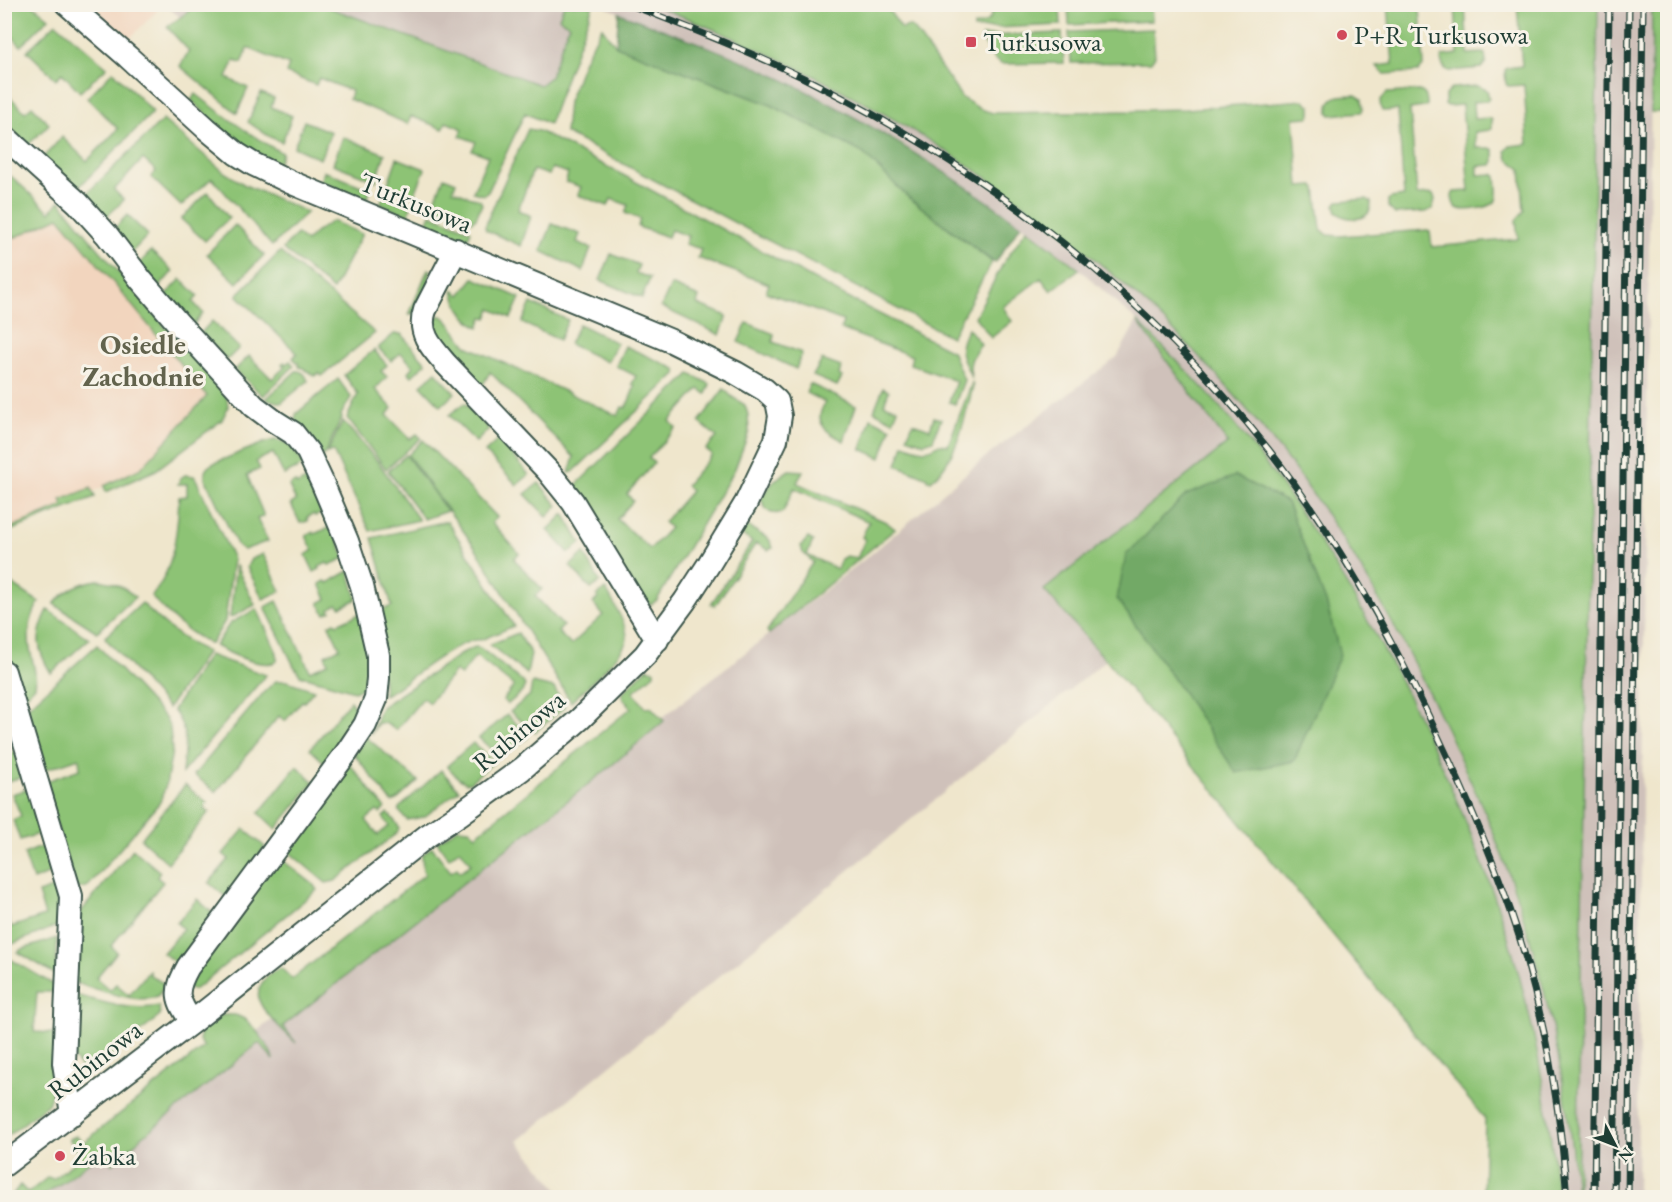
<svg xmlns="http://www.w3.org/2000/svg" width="1672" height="1202" font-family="'EB Garamond',serif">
  <rect width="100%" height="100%" fill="#f7f3e8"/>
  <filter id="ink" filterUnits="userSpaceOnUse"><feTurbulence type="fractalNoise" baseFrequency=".0167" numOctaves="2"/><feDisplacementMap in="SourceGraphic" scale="12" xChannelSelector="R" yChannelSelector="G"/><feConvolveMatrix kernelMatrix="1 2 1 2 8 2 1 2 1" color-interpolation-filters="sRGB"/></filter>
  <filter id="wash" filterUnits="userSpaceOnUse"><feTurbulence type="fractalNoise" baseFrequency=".008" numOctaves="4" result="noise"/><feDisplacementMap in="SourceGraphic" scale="24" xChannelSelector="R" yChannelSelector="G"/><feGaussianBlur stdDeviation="1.35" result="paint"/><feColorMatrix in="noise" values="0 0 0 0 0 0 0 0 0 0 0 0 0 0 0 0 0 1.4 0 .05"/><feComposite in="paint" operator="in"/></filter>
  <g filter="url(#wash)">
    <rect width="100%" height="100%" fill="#efe6cc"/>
    <path fill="#f2d5be" d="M82 5H163L126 42Z
      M59 217 207 396 141 468 64 506 10 529 5 515V242Z"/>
    <path fill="#cfc1ba" d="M597 4 654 5 712 28 754 46 831 83 910 127 948 151 1033 211 1123 283 1208 365 1266 431 1315 498 1363 571 1427 690 1487 819 1504 862 1529 940 1550 1017 1564 1090 1576 1197H1558L1542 1073 1527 1004 1517 968 1493 892 1462 812 1423 727 1361 608 1315 532 1287 493 1235 424 1206 391 1141 325 1228 443 1045 590 1106 660 518 1141 564 1197 38 1198 451 883 870 555 982 460 1117 357 1137 321 1079 269 1027 229 974 191 901 143 822 99 783 79 704 45Z
      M165 5H197L180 17Z
      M322 5H564L559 18 569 24 549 77 540 85Z
      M1598 5H1652L1637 1197 1577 1198Z"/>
    <path fill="#8dc375" stroke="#568054" stroke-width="1.5" d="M4 5H33L49 18 21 46 5 29Z
      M197 5H322L540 85 550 77 569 25 559 18 564 5H593L549 124 525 113 488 192 483 195 473 192 488 156 472 150 476 142 460 136 463 129 446 122 443 129 411 116 408 124 349 99 351 91 319 78 316 85 286 73 289 65 248 48 242 63 234 61 227 78 248 88 237 113 180 66 189 51 167 27Z
      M654 5H885L902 29 908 26 914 29 962 98 980 109 993 113 1136 111 1137 110 1186 109 1304 100 1311 106V114L1309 117 1294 118 1299 187 1314 186 1316 188 1321 229 1328 235 1339 236 1428 230 1430 232 1432 247 1518 239 1516 220 1524 211 1521 169 1508 159 1506 151 1510 146 1528 144 1524 85 1508 86 1506 84 1505 70 1507 68 1522 66 1517 5H1598L1577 1197H1576C1567 1067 1537 938 1487 817 1474 788 1460 759 1447 730 1396 624 1339 521 1264 430 1105 234 887 95 654 5Z
      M992 5H1060L1061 25 974 29V26C988 23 993 20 992 5Z
      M1068 5H1151L1152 21 1069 25Z
      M1388 5H1402L1403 8 1417 7 1420 9 1424 65 1418 72 1385 74 1381 71 1377 66 1393 64Z
      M1455 5H1465L1468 54 1483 53 1485 54 1486 62 1481 68 1449 71C1444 69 1442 65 1441 60L1443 56 1458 54Z
      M1652 5H1667V112H1651Z
      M56 23 107 67 80 92 62 73 56 79 27 51Z
      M602 27 616 46 771 105 863 153 908 197 992 262 951 337 565 133 568 102 584 60Z
      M1153 29 1155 56 1151 62 1071 63 1069 32Z
      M1062 33 1064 63 1001 64 995 60 981 38 982 36Z
      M113 71 153 112 76 190 41 160 62 137 87 161 118 129 87 98Z
      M1477 86 1487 90 1489 98 1487 101 1473 102 1474 119 1490 118 1492 120V128L1490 130 1475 132 1476 148H1490L1494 150V161L1492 165 1478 166V175L1493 174 1496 176C1496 183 1499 193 1496 200 1494 208 1464 212 1457 208 1453 205 1452 200 1452 195L1454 192 1469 191 1462 105 1448 106 1445 104V95L1452 88Z
      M4 91 25 112 32 106 49 124 27 146 5 128Z
      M1418 91C1426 92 1427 98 1427 105L1424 107 1410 109 1417 195 1432 194 1434 196 1435 200 1432 209 1426 212 1395 214 1388 207V200L1391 198 1404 196 1398 110 1383 111 1381 109 1380 101 1387 93Z
      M261 93 274 98 271 107 292 116 282 142 270 137 248 122Z
      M196 94C224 116 251 136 282 153L278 164 253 151 222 129 191 100Z
      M1356 95 1362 99 1363 110 1361 112 1331 115 1329 113C1327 93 1341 96 1356 95Z
      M163 120 224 172 245 185 307 212 272 246 212 178 181 206 151 177 156 171 143 159 114 190 124 200 103 220 83 197Z
      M304 121 331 132 320 159 294 147Z
      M528 129 539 131 640 184 844 296 952 351 964 380 955 404 949 402 956 381 910 364 912 356 841 329 843 321 766 292 769 284 698 258 701 249 685 244 688 236 671 230 668 237 638 227 640 219 625 213 628 205 611 199 608 206 578 195 581 187 566 182 568 173 552 168 549 175 533 170 518 210 531 216 521 246 486 230 485 227 490 214Z
      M343 137 385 154 376 181 333 164Z
      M397 158 425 169 414 196 387 186Z
      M324 171 371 190 366 200 320 181Z
      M11 176 50 212 60 201 92 241 168 330 220 383 225 391 227 399 228 407 222 420 156 470 106 492 104 486 141 468 207 396 59 217 5 242V184Z
      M444 177 456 182 453 190 480 200 482 204 476 218 472 221 433 205Z
      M208 192 229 218 205 241 181 219Z
      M384 195 411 206 408 216 380 204Z
      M1367 199 1371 202C1371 205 1371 209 1369 212 1363 222 1343 219 1337 212L1335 205 1338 201Z
      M431 214 471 231 467 240 427 223Z
      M127 215 148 235 131 253 112 231Z
      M332 221 362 234 333 290 283 249 297 234 306 242 316 232Z
      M552 224 580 234 577 242 591 248 583 271 541 251Z
      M235 225 264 255 237 283 207 254Z
      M1027 229 1079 269 1051 291 1041 278 1003 307 1012 321 991 338 975 317 1004 262Z
      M151 251 173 271 159 287 139 264Z
      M280 252 375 333 322 376 319 373 314 376 303 368 299 367 298 363 293 358 297 353 237 295Z
      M611 254 639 265 636 273 650 278 642 298 600 280Z
      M428 269 431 270 428 289 419 311 409 315Z
      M474 278 520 298 511 318 491 309 487 318 483 317 479 327C465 320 456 305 453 290L460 295Z
      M181 279 198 296 193 302 203 313 193 325 166 295Z
      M671 285 699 297 697 304 727 316 720 335 661 307Z
      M531 303 568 320 559 340 522 323Z
      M438 316H442L447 320 467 346 618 416 622 407 626 408 635 386 632 384 636 376 616 366 625 346 676 369 677 373 573 472 569 473 574 457 490 372 480 390 436 343 431 324Z
      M212 321 239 348 227 360 201 333Z
      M1137 321C1171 355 1206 389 1236 426 1307 513 1364 608 1414 708 1461 803 1502 903 1527 1006 1543 1069 1550 1133 1558 1197H1483L1485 1119 1106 660 1044 590 1228 443Z
      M747 323 774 334 773 342 802 353 796 369 738 342Z
      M579 324 617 343 607 362 569 344Z
      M968 328 981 344C972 356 967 364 972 379 962 355 955 353 968 328Z
      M394 334H401L426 363 412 376 408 372 413 366 401 353 391 361 378 348Z
      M374 350 387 365 381 371 387 377 375 389 392 408 387 415 410 439 417 434 421 438 386 469 347 418 358 394 344 375Z
      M249 356 272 379 285 367 282 364 284 362 286 364 290 361 294 366 263 396 235 370Z
      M822 360 841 367 839 375 842 377 837 386 813 376Z
      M296 371C303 370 306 375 308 381L281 403 266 399Z
      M436 372 455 393 441 406 421 385Z
      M690 374 710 384 706 394 699 389 670 421 676 428 649 458 654 463 627 494 633 501 617 519 650 549 670 528 664 522 691 491 686 485 712 455 706 449 717 437 699 422 724 389 732 397 745 405 748 415 749 432 735 469 657 600 652 604H644L573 488Z
      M338 379 351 397 341 415 342 418 324 455 317 458 297 425 295 420 296 414Z
      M972 383 973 387C964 419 958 459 931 481L928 480V478L897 465 904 444C917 449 927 454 939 444L948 445Z
      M810 384 856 406 844 441C835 436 820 429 820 417 820 412 823 406 825 402L806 393Z
      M883 388 889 391 884 404 898 409 893 421 874 411Z
      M465 403 489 429 476 442 449 415Z
      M934 417 941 419 933 440 924 443 907 437 913 423 930 429Z
      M871 418 891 428 881 458 861 449Z
      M343 421 378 462 419 520 370 531 333 451 327 453Z
      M499 439 529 475 517 485 485 452Z
      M275 440C291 441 296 453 304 465L284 475 273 453 256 461 260 469 247 475 264 516 257 519 268 541 244 550 238 546 233 537 205 478C204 470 206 468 212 464L266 442Z
      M423 440 497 517 492 523 519 553 514 559 542 589 535 596 563 626 558 632 571 645 603 615 593 603 598 598 597 596 605 589 607 591C613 602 628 627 627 638 626 653 583 690 571 702L475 547 408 455Z
      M406 455 447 511 424 519 388 471Z
      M789 470 803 471 797 483 886 522 895 529 769 634 767 631 813 562 803 553 801 546 808 538 813 541 807 555 837 569 841 559 846 556 857 558 865 540 862 537 869 522 794 488 783 512C770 517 765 510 761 498 769 486 776 478 789 470Z
      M185 475 194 476 196 479 233 559 225 621 211 644C187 633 169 616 151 596 174 574 178 527 179 497L187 496V484H178L181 478Z
      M311 477 326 512 315 516 314 514 307 517 308 521 300 523 291 504 296 501 289 486 295 482 297 485Z
      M539 483 558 506 547 517 525 494Z
      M91 488 95 497 5 533V515L10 528 63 506 61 500Z
      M564 514 581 543 569 553 548 530Z
      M447 521 514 626 481 640C463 636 412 677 395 689L384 695 377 612 392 606 372 538Z
      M333 526 345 558 329 565 327 563 319 567 320 569 314 572 306 555 313 550 306 536 313 532 314 534Z
      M747 526 769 539 773 548 768 550 756 543 715 606 711 604 752 542 738 532 741 528Z
      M584 553 600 582 591 589 570 566Z
      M263 554 281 591 263 599 247 567 251 559Z
      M236 566 255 605 230 618Z
      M349 571 357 599 341 607 337 604 330 609 331 611 325 614 319 603 327 599 320 584 325 581 328 583Z
      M4 579 39 602C29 620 26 637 32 658 34 667 37 676 35 686L20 702 5 653Z
      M98 580C114 582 124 587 135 597L97 632 54 604C67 589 79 583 98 580Z
      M277 601 310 671 328 663 325 655 340 648 329 625 335 622 337 624 359 614 369 653 370 683 366 687 354 691 300 675 294 666 265 607Z
      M142 603C161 623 181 640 207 652L168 708 106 639 105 637Z
      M257 609 277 653V661C263 670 229 653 215 646L230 623Z
      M48 610 89 639 51 673C36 649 35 635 48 610Z
      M518 633 531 654 527 674 490 645 491 644Z
      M97 645 166 719 170 728 172 751 166 785 160 802 90 884 87 887 75 889 44 782 80 769 79 758 41 771 23 711Z
      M475 647 480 648 523 682 525 685 522 692 508 704 503 700 514 686 476 656 461 675 455 671 429 703 423 698 396 730 385 723H378L371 734 381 707 464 652Z
      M209 655 266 675 182 773C184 747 190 732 173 710Z
      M647 668 654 670V674L633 692 646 708 651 707 664 721 606 770 283 1026 296 1043C286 1033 270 1019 263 1008 251 991 265 974 281 968L292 979 425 874 423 870 422 855 432 847 451 872 457 868 460 872 471 864 460 849 449 858 437 842 458 828 469 829 476 835 631 708 622 697 623 692Z
      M276 681H287L314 690 304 702 302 701 285 721 279 716 216 792 194 775 265 691Z
      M532 683 554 688 565 707 535 732 510 712 530 695Z
      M350 701 355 708 358 718 328 766 310 749Z
      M507 715 529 735 527 738 500 757 479 738Z
      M366 737 418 781 397 800 392 802 354 754Z
      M473 743 494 762 470 782 466 783 458 778 447 766Z
      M4 750 6 751 10 750 11 753 18 751 26 775 8 782 5 773Z
      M348 762 385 808 380 813 377 811 366 820 378 835 389 826 383 817 388 813 397 824 399 828 397 833 335 881 326 883 284 848Z
      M297 766 314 782 276 829 259 813Z
      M441 770 459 790 424 817 407 820 399 811V808Z
      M185 785 207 803 204 808 209 812 168 863 141 839Z
      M30 788 44 832 20 840 13 820 21 816 12 794Z
      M244 829 265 847 226 897 209 883 229 859 223 854Z
      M46 845 56 871 33 880 24 854Z
      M133 849 160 872 157 877 163 882 111 946 117 952 96 978 110 990 116 984 129 995 149 971 150 975 166 985C163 988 160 994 157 996 140 1006 90 987 72 982L74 920Z
      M278 857 313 884 317 890 194 990 188 987 185 982Z
      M56 887 58 908 57 926 10 945 5 944V910L11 927 45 916 38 893Z
      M197 899 214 914 178 965 163 953 183 929 177 923Z
      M57 938 56 975 18 952 20 950Z
      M5 958 12 960 56 986V992H37L34 1032 54 1033C53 1055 57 1083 48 1104L5 1138Z
      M71 994C100 1001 129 1012 159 1006L160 1016 91 1072 83 1070 72 1056Z
      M223 1015C227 1015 234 1014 238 1016 251 1020 270 1047 274 1060L259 1043 142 1137 112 1164 103 1151 66 1180 41 1197 10 1198 20 1185 28 1193 48 1177 53 1179 82 1156 69 1139 76 1136 84 1142 204 1047 199 1040C203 1022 206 1020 223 1015Z"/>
    <path fill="#72a966" stroke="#48734d" stroke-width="1.5" d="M619 13C675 34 731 54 784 80 868 121 946 171 1021 225L995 263 908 197 863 153 771 105 616 46Z
      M1235 476 1287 502 1326 602 1340 655 1294 761 1236 773 1174 679 1117 599 1126 555 1186 495Z"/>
  </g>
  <g filter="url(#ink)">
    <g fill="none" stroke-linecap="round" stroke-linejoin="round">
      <g stroke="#3e564b" stroke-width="26">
        <path id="minor" d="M4 136 78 203 107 235 141 280 178 323 254 406 274 421 293 433 308 452 322 482 347 541 362 586 378 655V678L376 699 365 725 347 752 188 967C174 992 176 999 192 1022
          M456 250 425 310C417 333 432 348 446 364L548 471 573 502 657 640
          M4 672 71 896 64 1063 72 1114
          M4 1165 192 1022 427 836 460 814 522 769 580 719 645 655 685 601 709 564 746 503 776 440 780 416 777 401 765 390 736 373 671 341 290 182 253 164 237 154 207 129 128 57 67 4"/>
      </g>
      <use href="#minor" stroke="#fff" stroke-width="22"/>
      <g stroke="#1f3d34" stroke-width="7">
        <path id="rail" d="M628 4C691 28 754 53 814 83 988 171 1148 296 1269 450 1340 541 1396 644 1444 749 1476 817 1505 887 1526 959 1548 1037 1561 1117 1567 1198
          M1594 1198 1609 4
          M1614 1198 1629 4
          M1628 1198 1643 4"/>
      </g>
      <use href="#rail" stroke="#f7f3e8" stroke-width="4.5" stroke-dasharray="14" stroke-linecap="butt"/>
    </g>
  </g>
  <g fill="#d1495b" stroke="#f7f3e8" stroke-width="2">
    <circle cx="1342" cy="35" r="6"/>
    <rect x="965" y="36" width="12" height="12" rx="3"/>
    <circle cx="60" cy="1156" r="6"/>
  </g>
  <g text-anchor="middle" stroke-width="6" stroke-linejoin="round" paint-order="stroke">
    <g font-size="27" fill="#1f3d34" stroke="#f7f3e8" text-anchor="start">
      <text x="1354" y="44">P+R Turkusowa</text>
      <text x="983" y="51">Turkusowa</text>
      <text x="72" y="1165">Żabka</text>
    </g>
    <g font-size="27" fill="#1f3d34" stroke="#f7f3e8">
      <text transform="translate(416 203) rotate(22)" y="9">Turkusowa</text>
      <text transform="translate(519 731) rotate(-40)" y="9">Rubinowa</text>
      <text transform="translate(95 1060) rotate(-38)" y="9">Rubinowa</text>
    </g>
    <g font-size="28" font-weight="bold" fill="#62634d" stroke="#f7f3e8">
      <text x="143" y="354">Osiedle<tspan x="143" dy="32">Zachodnie</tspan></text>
    </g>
  </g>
  <rect width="1672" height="1202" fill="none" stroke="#f7f3e8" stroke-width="24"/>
  <g transform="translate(1615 1145) rotate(132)" stroke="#f7f3e8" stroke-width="4.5" paint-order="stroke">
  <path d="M0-4.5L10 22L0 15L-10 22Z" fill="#1f3d34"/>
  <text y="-9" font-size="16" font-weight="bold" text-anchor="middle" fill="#1f3d34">N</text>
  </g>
</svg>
